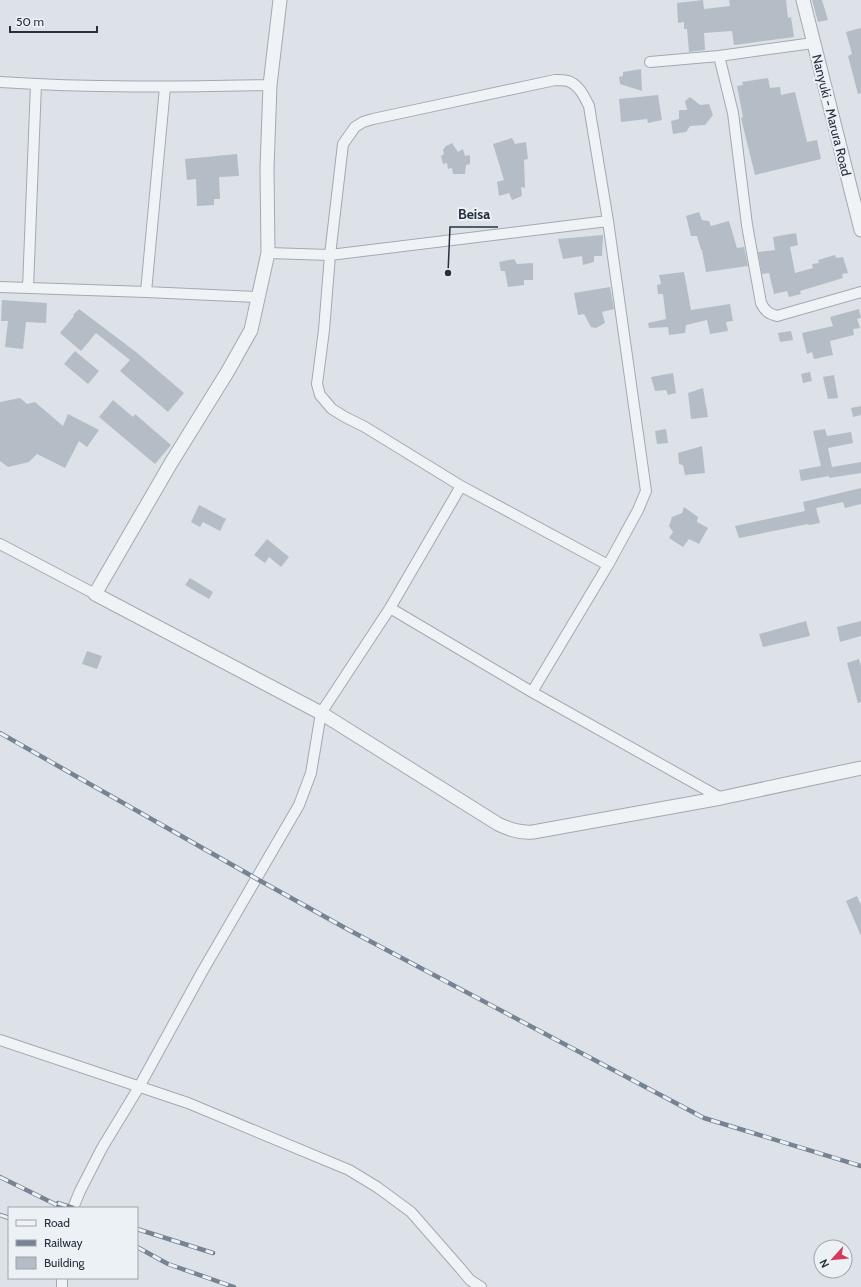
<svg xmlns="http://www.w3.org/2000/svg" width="861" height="1287" font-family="Cabin,sans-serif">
  <rect width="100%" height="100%" fill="#dde2e8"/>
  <path fill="#b4bcc5" d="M703 0 704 9 730 6 729 0H786L788 18 791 17 794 37 734 45 732 31 704 33 705 50 689 52 687 29H684V22L678 23 677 3Z
    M812 0H822L828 20 818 22Z
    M861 28V93L858 94 848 56 852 54 846 32Z
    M641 69 642 91 620 84 619 77 623 76V72Z
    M768 78 770 88 780 87 781 95 795 92 807 142 817 140 821 159 755 175 741 118 743 117 737 86 743 85 742 82Z
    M658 95 662 120 648 123 647 119 621 122 619 99Z
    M690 97 700 105 709 104 713 115 705 125 690 126 686 132 673 134 671 121 679 119V110H687L685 101Z
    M512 138 515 144 526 142 528 159 524 160 525 188 521 187 522 196 512 200 509 193 499 196 497 182 504 180 493 144Z
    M452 143 458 152 463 149 465 156 470 155V164L466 165 465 174H453L452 168 448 169 447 163 443 164 441 156 444 154 443 150 446 146Z
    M237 154 239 176 219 177 220 199H214V205L197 206 196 179 187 180 185 159Z
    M699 212 702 220 709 221 711 226 729 221 737 248 744 247 748 266 706 272 702 250H701L697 236H691L686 216Z
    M796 233 798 245 790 247 795 273 813 268 812 264 819 263 818 260 835 255 836 258 843 257 848 273 842 274 843 278 800 291 801 294 789 297 787 291 774 294 769 273 762 274 758 252 775 250 773 237Z
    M603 235 602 256H594V262L583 265 582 256 563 259 558 239Z
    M514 259 517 264 533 263V280H524V285L508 287 505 271H501L499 262Z
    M684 272 691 310 730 304 733 321 726 322 728 331 710 334 707 320 686 325 685 333 669 335 668 327 649 328 648 323 666 319 663 294H658L657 285 661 284 659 275Z
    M610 287 614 309 602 312 605 323 596 328 591 327 584 314 578 315 574 293Z
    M2 300 47 303 46 323 26 322 23 349 5 347 8 321H1Z
    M79 309 136 352 184 393 168 412 120 371 130 360 96 333 81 351 60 333 74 316 73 315Z
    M859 309 861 318 857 319 860 328 853 329 854 335 830 341 833 355 814 359 812 352 807 354 802 333 833 326 830 317Z
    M791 331 793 340 780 342 778 333Z
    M75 351 99 371 88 384 64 364Z
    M810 372 812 381 803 383 801 374Z
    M673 373 676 393 668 395 666 390 655 391 651 377Z
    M834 375 838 398 828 399 823 377Z
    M703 388 708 417 691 419 688 393Z
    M20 398 27 404 35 402 63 426 68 414 99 430 87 447 79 441 65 468 37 454 29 462 8 467 0 461V402Z
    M113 400 133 417 135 414 171 445 155 464 99 417Z
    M861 406V415L853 417 851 408Z
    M666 429 668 443 657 444 655 431Z
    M825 429 827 436 851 432 853 443 828 448 832 467 861 462V473L829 478V476L801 481 799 470 821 466 813 431Z
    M702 446 705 473 685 475 683 465 679 464 678 453Z
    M861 488V504L845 508 843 502 816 508 820 523 809 525 808 524 739 538 735 526 805 511 803 502Z
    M199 505 226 519 220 531 203 522 200 527 191 522Z
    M684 507 698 517 697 522 708 528 699 544 689 539 683 547 669 538 673 532 669 526 672 517 682 513Z
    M267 539 289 557 281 567 269 557 265 563 254 555Z
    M190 578 213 592 209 599 185 585Z
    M806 621 810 636 763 647 759 634Z
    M861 621V636L840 642 837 627Z
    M87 651 102 656 97 669 82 664Z
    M859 659 861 666V702L858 703 847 663Z
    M857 896 861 905V936L846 901Z"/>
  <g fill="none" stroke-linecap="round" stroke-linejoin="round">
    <g stroke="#a2a9b2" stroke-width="12">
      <path id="minor" d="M719 56 733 113 747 225 761 303C765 311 769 314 777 316L861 292
        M650 62 719 56 813 43
        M0 82C90 88 180 87 270 85
        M268 253 330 255 608 221
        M0 287 146 292 258 297
        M28 288 36 84
        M146 292 165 87
        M0 544 95 594
        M390 608 532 692 721 798
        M532 692 608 565 638 510 646 491 608 221 589 106C584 96 579 85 568 81 564 80 559 80 555 80L373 119 363 122 355 127 343 144 330 255 324 330 317 384 320 395 332 409 345 417 365 427 461 486 608 565
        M0 1040 188 1103 349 1170 377 1187 411 1212 460 1268 470 1280 481 1287
        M73 1208 80 1191 102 1148 139 1087 202 972 299 805 311 773 321 713 390 608 461 486
        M62 1287V1278"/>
    </g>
    <g stroke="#a2a9b2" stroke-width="15">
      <path id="tertiary" d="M280 0 270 85 267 169 268 253 251 330 228 371 171 463 95 594 321 713 498 824C510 830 520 833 533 832L721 798 861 768
        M803 0 861 230"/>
    </g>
    <use href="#minor" stroke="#f0f3f6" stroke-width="10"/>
    <use href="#tertiary" stroke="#f0f3f6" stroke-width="13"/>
    <g stroke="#768392" stroke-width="4.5">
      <path id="rail" d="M0 733 257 879 347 929 704 1118 861 1166
        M0 1177 63 1208
        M58 1203 73 1208
        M0 1215 9 1218
        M137 1229 213 1253
        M137 1247 168 1264 234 1287"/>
    </g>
    <use href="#rail" stroke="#ecf1f6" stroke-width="3" stroke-dasharray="9" stroke-linecap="butt"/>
  </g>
  <g text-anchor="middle" stroke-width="4" stroke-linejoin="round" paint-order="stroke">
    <g font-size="13" fill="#26313f" stroke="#ecf1f6">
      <text transform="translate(832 115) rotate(76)" y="5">Nanyuki - Marura Road</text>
    </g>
  </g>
  <path fill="none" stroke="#26313f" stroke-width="1.5" d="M448 273L450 227H498"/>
  <circle fill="#26313f" stroke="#ecf1f6" stroke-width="1.5" cx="448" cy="273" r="4"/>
  <g font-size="14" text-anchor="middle" font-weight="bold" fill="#26313f" stroke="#ecf1f6" stroke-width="4" stroke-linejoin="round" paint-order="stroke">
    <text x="474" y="219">Beisa</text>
  </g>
  <rect x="8" y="1207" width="130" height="72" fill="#ecf1f6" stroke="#9da4ad"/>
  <rect x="16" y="1220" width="20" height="6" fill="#f0f3f6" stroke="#9da4ad"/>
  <text x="44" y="1227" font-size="12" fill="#26313f">Road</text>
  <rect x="16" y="1240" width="20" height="6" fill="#768392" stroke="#9da4ad"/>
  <text x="44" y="1247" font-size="12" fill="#26313f">Railway</text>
  <rect x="16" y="1257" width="20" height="12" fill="#b4bcc5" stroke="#9da4ad"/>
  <text x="44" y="1267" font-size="12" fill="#26313f">Building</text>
  <g transform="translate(833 1259) rotate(243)"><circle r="19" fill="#ecf1f6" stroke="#9da4ad"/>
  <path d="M0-3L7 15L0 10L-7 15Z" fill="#d6395d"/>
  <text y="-6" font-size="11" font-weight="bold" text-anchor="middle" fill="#26313f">N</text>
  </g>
  <path d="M10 26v6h87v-6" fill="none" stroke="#26313f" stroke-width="2"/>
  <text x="16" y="26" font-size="12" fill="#26313f" stroke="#ecf1f6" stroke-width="3" paint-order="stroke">50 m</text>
</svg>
